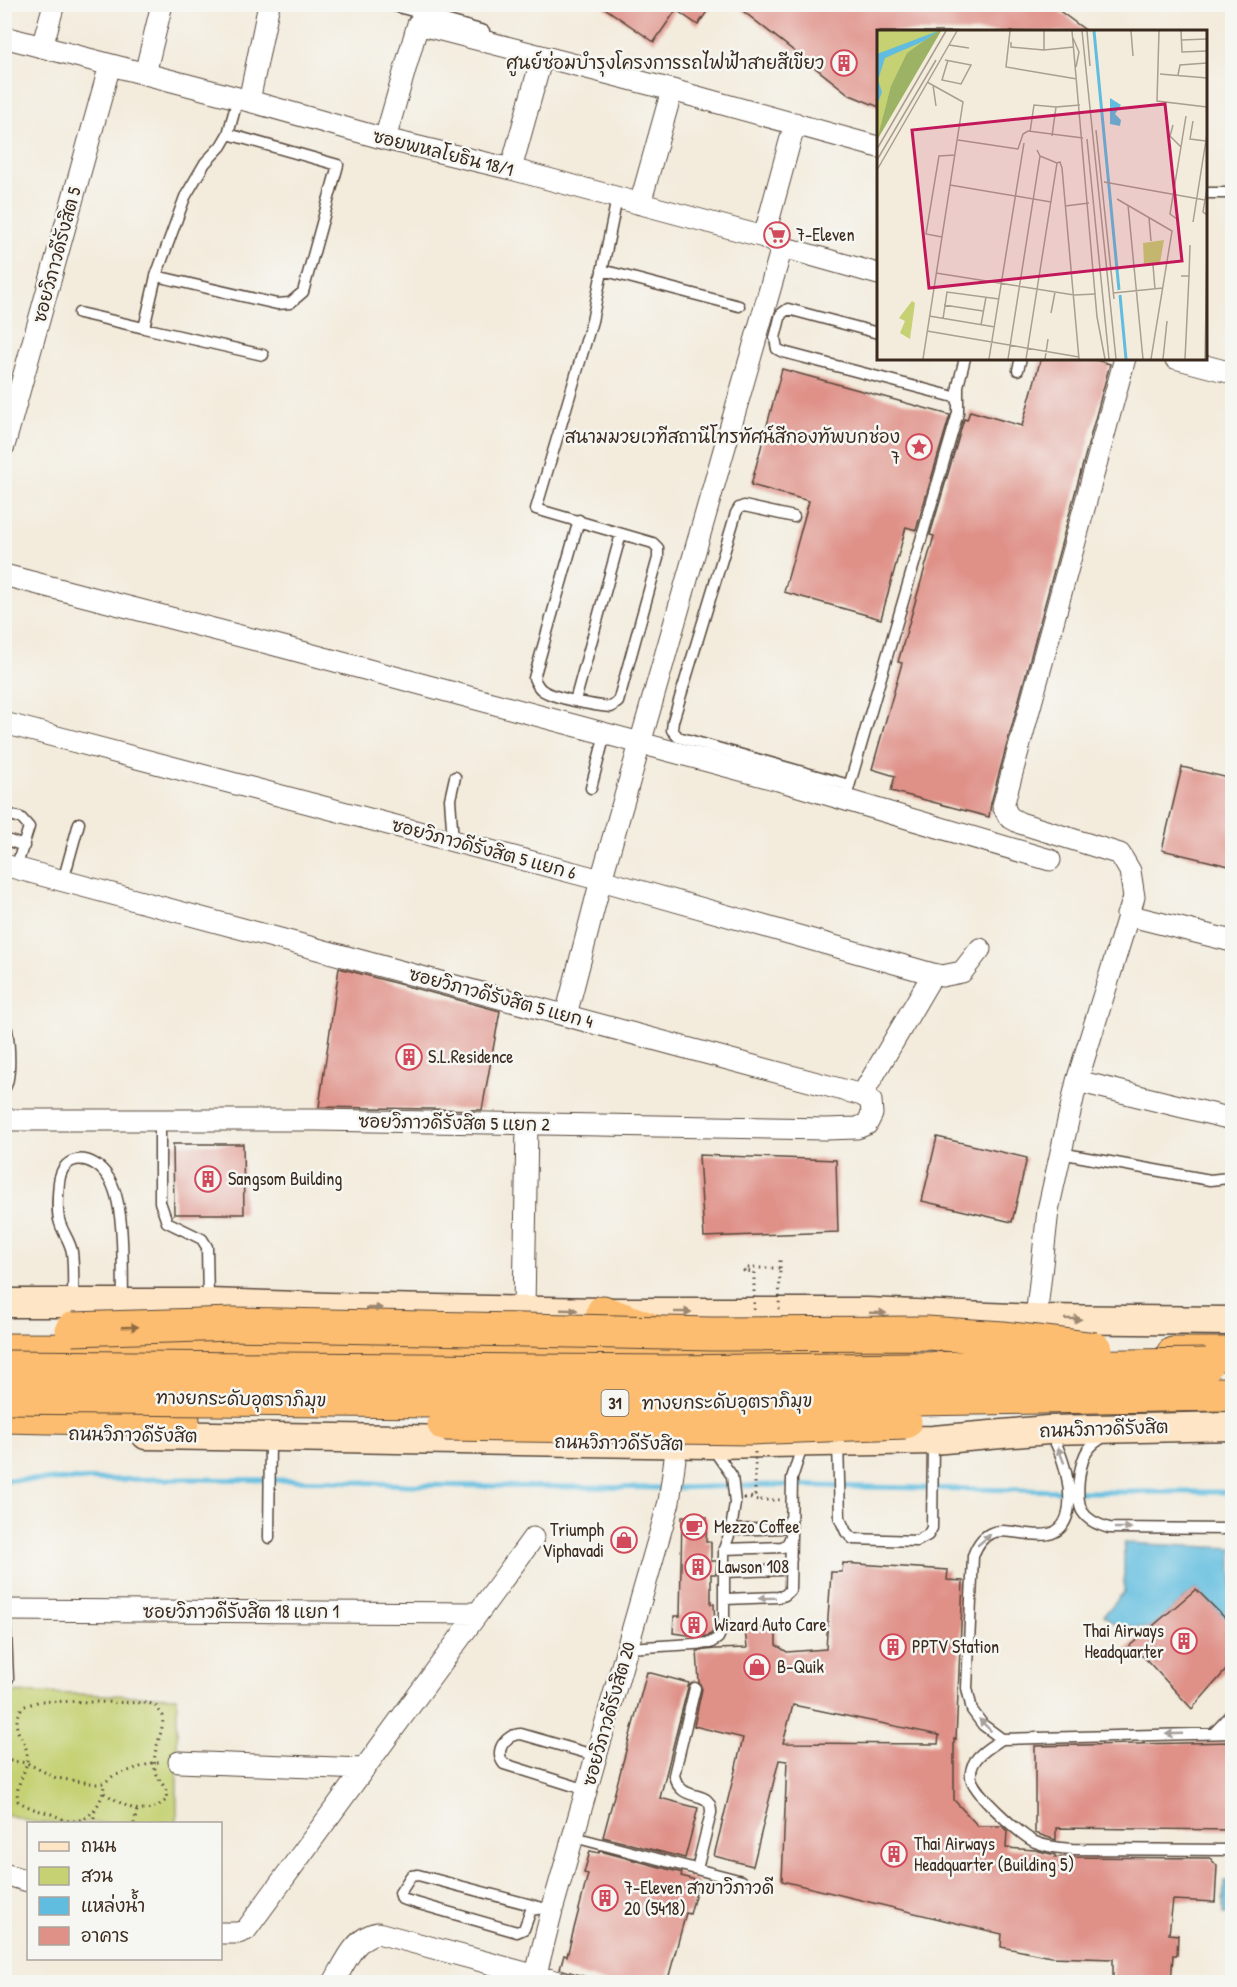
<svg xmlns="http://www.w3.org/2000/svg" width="1237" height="1987" font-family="'Patrick Hand','Playpen Sans Thai',sans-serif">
  <rect width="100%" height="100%" fill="#f6f6f2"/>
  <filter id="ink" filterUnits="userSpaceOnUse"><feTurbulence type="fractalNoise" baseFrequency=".0167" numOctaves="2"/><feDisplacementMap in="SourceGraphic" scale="12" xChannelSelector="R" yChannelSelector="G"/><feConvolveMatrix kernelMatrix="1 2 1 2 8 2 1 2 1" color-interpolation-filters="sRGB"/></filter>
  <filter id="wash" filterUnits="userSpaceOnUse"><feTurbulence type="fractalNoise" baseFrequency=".008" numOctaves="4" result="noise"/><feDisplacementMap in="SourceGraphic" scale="24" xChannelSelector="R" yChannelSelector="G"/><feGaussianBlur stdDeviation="1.35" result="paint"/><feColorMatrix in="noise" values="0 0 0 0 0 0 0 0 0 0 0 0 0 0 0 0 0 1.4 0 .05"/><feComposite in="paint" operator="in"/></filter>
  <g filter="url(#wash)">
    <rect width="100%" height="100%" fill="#f3ebdb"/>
    <path fill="#c5d173" stroke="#807e48" stroke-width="1.5" d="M4 1692 177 1697V1823H37L5 1814Z"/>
    <path fill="#61bddf" stroke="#4e747e" stroke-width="1.5" d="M1124 1543 1232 1548V1626L1196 1589 1150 1628 1116 1626 1104 1615 1124 1592Z
      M1224 1881H1232V1914H1223Z"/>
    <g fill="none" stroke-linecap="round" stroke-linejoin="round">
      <path stroke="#61bddf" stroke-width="5" d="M4 1480 194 1479 342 1481 407 1485 667 1488
        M676 1488 768 1485 1069 1491
        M1078 1492H1232"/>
    </g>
    <g id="blocks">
      <path fill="#df9188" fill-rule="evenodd" d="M599 4H712L698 25 676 10 654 42Z
        M734 4H1050L1088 32H879V107L850 95Z
        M1041 358H1090L1110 364 991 803 989 817 891 791 895 776 872 769 902 663 898 662 934 536 930 535 964 419 967 420 970 411 1022 426Z
        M782 369 950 415 916 530 906 527 881 619 784 592 809 501 751 485Z
        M1182 767 1233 779V867L1162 850Z
        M339 968 500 1011 482 1110 319 1107Z
        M937 1137 1027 1158 1012 1222 922 1201Z
        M173 1144H243L244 1214H174Z
        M699 1155 836 1160 838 1232 704 1237Z
        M682 1516 707 1517 706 1542H711V1561H717L716 1574H711V1604H714L715 1627 712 1633 708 1636H695L673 1633 674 1616H680Z
        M843 1563 948 1570 947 1580 963 1581 956 1739 954 1738V1800L978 1826H1002L1007 1831 1006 1848 1035 1850 1055 1855V1857L1210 1858 1217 1866 1215 1902 1173 1900 1169 1934 1178 1935 1177 1955H1173L1171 1983H1113V1959L1051 1957 1001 1947 1002 1934 782 1881 787 1761 779 1760 753 1866 714 1856 743 1738 694 1726 702 1689 699 1682 697 1651 715 1649 747 1648 745 1629 776 1628V1645L787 1652 826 1649 831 1572H842ZM793 1705 939 1735 938 1744 783 1743Z
        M1196 1589 1233 1626V1662L1192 1709 1143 1656 1119 1655Z
        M647 1672 689 1683 660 1798 698 1808 685 1858 603 1837Z
        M1233 1742V1830L1056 1828V1840L1035 1833V1746Z
        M590 1851 599 1853 600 1851 682 1873 681 1876 699 1881 690 1914 686 1913 667 1983H606L560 1969 564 1955 567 1956 588 1874 584 1873Z"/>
    </g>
  </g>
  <g filter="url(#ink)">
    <use href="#blocks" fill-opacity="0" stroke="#57473a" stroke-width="1.5"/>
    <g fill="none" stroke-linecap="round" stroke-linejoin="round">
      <g stroke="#57473a" stroke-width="13">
        <path id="lane" d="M388 4 484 31
          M238 98 228 134 221 146 205 163 185 197 156 276 144 328 263 355
          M1206 193H1232
          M602 270 739 306
          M156 276 277 304 290 303 303 292 338 165 228 134
          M79 313 144 328
          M878 333 788 309 781 314 775 338 777 349 783 352 958 398
          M1018 370 1021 358
          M794 517 744 506 739 508 736 513 673 721 672 730 678 737 849 785
          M579 520 534 678C536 683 538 687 542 690 553 698 596 706 611 707L618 702 658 558V548L653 543 536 509 592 321 617 198
          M575 701 621 534
          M591 788 605 734
          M848 790 958 413V386L965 358
          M4 813 21 818 29 827 16 868
          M4 839 24 846
          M453 841 450 799 455 777
          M63 881 79 823
          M4 1029 7 1030C9 1042 12 1080 4 1089
          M160 1120V1202L167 1222 202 1239 207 1247 208 1302
          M1060 1153 1210 1180 1228 1178 1232 1174
          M73 1303C73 1286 74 1269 72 1252 70 1241 63 1233 60 1223 56 1211 58 1194 59 1182 63 1151 94 1155 108 1177 126 1202 122 1270 123 1303
          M1050 1434C1065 1453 1085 1526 1049 1534 1019 1540 988 1513 973 1556L967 1688 972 1710 983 1725 1002 1739 1232 1733
          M1105 1436C1097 1441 1089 1446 1085 1455 1079 1469 1075 1497 1082 1511 1088 1521 1099 1525 1109 1528L1232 1529
          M838 1442 840 1519 846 1532 853 1539 917 1541 928 1535 932 1528 933 1442
          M731 1530 781 1528 786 1526 791 1518
          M269 1538 270 1438
          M724 1549 783 1547 788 1543 791 1536
          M725 1572 781 1570 788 1565 791 1559
          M725 1599 779 1597 785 1595 790 1590 792 1478 803 1444
          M5 1610 8 1679
          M628 1648 710 1643 718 1638 724 1625V1549L731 1530 735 1503 732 1476 711 1446
          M695 1688 674 1775C681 1806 712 1786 711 1813L697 1869
          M1214 1733 1232 1714
          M1002 1739C989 1748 969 1758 971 1777 972 1792 1021 1835 1035 1842 1047 1847 1059 1848 1072 1849L1232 1850
          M587 1790 504 1764C493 1751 506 1734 521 1734L597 1756
          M574 1837 742 1881
          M418 1875 539 1907 543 1908 531 1910 524 1929 517 1932 402 1899 400 1893 411 1876Z"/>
      </g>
      <g stroke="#57473a" stroke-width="23">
        <path id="street" d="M4 37 249 101 385 139 511 169 764 237 782 247 878 274
          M42 47 54 4
          M145 74 162 4
          M249 101 269 4
          M385 139 418 24 672 90 878 147
          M511 169 542 57
          M640 204 672 90
          M764 237 795 123
          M1175 358 1232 373
          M4 446 110 65
          M4 575 283 647 778 780 1050 860
          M4 723 601 880 933 974 942 976 962 972 980 949
          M4 865 862 1095 933 974
          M1127 915 1232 941
          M566 1015 601 880 782 247
          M1077 1081 1232 1119
          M4 1120H316L826 1129 857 1128 867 1124 872 1114 871 1101 862 1095
          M524 1309 527 1124
          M1036 1319 1048 1210 1077 1081 1134 897 1130 871 1120 854 1020 823 1009 817 1003 806 1125 358
          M4 1610 477 1613
          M179 1762 363 1769
          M4 1874 28 1881
          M220 1933H238L246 1930 533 1538
          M334 1982C344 1965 355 1936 378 1933L559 1982
          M534 1982 552 1910 669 1502 677 1444"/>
      </g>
      <g stroke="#57473a" stroke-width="31">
        <path id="secondary" d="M4 1303H208L328 1307 603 1312H867L1036 1319 1232 1321
          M146 1435 709 1444 933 1440 1048 1430 1232 1426"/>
      </g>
      <g stroke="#57473a" stroke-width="35">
        <path id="highway" d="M603 1312 655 1331
          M4 1350 897 1353
          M1173 1354H1232
          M4 1416 183 1420"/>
      </g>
      <path stroke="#57473a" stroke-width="3" stroke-dasharray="1.5 4.5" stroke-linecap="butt" d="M780 1268V1258
        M760 1500H780
        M4 1760 27 1763 56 1778 97 1784 104 1783 113 1776 155 1762H163
        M104 1793C126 1806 143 1820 166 1800 169 1784 157 1783 155 1769 152 1748 163 1737 163 1716L155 1705 148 1703 40 1701 22 1707C8 1736 26 1732 27 1756 28 1773 14 1783 18 1801 29 1808 36 1810 48 1813 56 1815 62 1820 70 1821 90 1823 104 1801 104 1783
        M93 1824 95 1810
        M134 1824 137 1810"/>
      <use href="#lane" stroke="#fff" stroke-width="10"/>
      <use href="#street" stroke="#fff" stroke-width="21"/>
      <use href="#secondary" stroke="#fee5c5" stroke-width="28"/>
      <use href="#highway" stroke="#fcbd6f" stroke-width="33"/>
      <g stroke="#57473a" stroke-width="35" stroke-linecap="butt">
        <path id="highway-bridge" d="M72 1329 233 1324 712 1334 927 1333 1003 1338 1095 1349
          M4 1367 673 1372 1206 1365
          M4 1397 658 1403 1224 1394
          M444 1424 749 1428 905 1422"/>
      </g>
      <path stroke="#57473a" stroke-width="3" stroke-dasharray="1.5 4.5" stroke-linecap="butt" d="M754 1310V1272L744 1271 745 1268H780L779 1310
        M755 1452V1497L745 1498 760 1500"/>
      <use href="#highway-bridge" stroke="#fcbd6f" stroke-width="33"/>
    </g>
    <defs><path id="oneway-solid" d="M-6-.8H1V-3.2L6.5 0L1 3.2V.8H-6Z" transform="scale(1.5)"/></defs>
    <g fill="#9c8872">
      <use href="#oneway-solid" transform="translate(374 1308) rotate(1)"/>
      <use href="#oneway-solid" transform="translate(569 1310) rotate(2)"/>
      <use href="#oneway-solid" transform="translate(683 1312)"/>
      <use href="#oneway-solid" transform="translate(878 1313) rotate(2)"/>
      <use href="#oneway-solid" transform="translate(1073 1319) rotate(1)"/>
    </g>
    <use fill="#926c42" href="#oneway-solid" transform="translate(130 1327) rotate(-2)"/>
    <g fill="#a79f9a">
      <use href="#oneway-solid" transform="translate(1061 1455) rotate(-111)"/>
      <use href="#oneway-solid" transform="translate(1123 1528)"/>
      <use href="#oneway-solid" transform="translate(984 1540) rotate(-40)"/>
      <use href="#oneway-solid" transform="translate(767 1598) rotate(179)"/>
      <use href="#oneway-solid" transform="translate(985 1725) rotate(-135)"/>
      <use href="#oneway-solid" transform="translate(1174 1734) rotate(178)"/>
    </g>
  </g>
  <defs>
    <g id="building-ring" transform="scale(1.35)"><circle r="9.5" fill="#f6f6f2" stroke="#d1495b" stroke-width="1.5"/><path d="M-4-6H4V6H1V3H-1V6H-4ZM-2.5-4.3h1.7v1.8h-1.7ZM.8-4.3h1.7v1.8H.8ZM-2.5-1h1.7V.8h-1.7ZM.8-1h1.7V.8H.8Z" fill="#d1495b"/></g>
    <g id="supermarket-ring" transform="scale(1.35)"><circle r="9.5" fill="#f6f6f2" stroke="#d1495b" stroke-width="1.5"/><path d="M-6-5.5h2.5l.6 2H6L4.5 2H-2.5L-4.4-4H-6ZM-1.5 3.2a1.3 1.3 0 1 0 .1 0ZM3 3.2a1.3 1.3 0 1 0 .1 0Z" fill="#d1495b"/></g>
    <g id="sight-ring" transform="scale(1.35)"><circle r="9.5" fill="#f6f6f2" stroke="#d1495b" stroke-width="1.5"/><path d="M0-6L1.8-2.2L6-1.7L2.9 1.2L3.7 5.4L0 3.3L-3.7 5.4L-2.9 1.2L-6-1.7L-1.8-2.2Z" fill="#d1495b"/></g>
    <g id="cafe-ring" transform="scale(1.35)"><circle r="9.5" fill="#f6f6f2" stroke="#d1495b" stroke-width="1.5"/><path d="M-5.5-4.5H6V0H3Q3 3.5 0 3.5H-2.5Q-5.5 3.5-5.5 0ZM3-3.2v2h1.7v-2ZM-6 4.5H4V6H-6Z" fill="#d1495b"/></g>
    <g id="shop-ring" transform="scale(1.35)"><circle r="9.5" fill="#f6f6f2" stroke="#d1495b" stroke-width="1.5"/><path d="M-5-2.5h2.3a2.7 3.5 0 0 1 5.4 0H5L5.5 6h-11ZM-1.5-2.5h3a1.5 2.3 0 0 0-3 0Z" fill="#d1495b"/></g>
  </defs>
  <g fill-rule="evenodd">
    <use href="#building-ring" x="844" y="63"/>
    <use href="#supermarket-ring" x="777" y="235"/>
    <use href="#sight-ring" x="919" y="447"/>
    <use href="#building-ring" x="409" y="1057"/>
    <use href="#building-ring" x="208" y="1179"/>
    <use href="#cafe-ring" x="694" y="1527"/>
    <use href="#shop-ring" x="624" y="1540"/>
    <use href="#building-ring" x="698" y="1567"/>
    <use href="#building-ring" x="694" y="1625"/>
    <use href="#building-ring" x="1184" y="1641"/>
    <use href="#building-ring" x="893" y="1647"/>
    <use href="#shop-ring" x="757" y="1667"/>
    <use href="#building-ring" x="894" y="1854"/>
    <use href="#building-ring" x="605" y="1898"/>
  </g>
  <g text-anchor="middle" stroke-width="5" stroke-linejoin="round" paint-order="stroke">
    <rect fill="#f6f6f2" stroke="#73675e" stroke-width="1.5" x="601.5" y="1390" width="27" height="26" rx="4.5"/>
    <g font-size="16" font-weight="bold" fill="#3b2a1e">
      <text x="615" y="1409">31</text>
    </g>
    <g font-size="18" fill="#3b2a1e" stroke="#f6f6f2" text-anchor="start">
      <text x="824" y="69" text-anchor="end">ศูนย์ซ่อมบำรุงโครงการรถไฟฟ้าสายสีเขียว</text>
      <text x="796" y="241">7-Eleven</text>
      <text x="900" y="443" text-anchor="end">สนามมวยเวทีสถานีโทรทัศน์สีกองทัพบกช่อง<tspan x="900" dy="21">7</tspan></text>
      <text x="428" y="1063">S.L.Residence</text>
      <text x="228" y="1185">Sangsom Building</text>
      <text x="714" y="1533">Mezzo Coffee</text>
      <text x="604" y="1536" text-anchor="end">Triumph<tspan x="604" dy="21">Viphavadi</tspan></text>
      <text x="718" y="1573">Lawson 108</text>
      <text x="714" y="1631">Wizard Auto Care</text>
      <text x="1164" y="1637" text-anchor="end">Thai Airways<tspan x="1164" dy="21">Headquarter</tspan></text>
      <text x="912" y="1653">PPTV Station</text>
      <text x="777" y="1673">B-Quik</text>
      <text x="914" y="1850">Thai Airways<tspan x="914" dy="21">Headquarter (Building 5)</tspan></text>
      <text x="624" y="1894">7-Eleven สาขาวิภาวดี<tspan x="624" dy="21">20 (5418)</tspan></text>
    </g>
    <g font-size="18" fill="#3b2a1e" stroke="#f6f6f2">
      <text transform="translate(443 153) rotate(14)" y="6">ซอยพหลโยธิน 18/1</text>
      <text transform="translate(57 255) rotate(-75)" y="6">ซอยวิภาวดีรังสิต 5</text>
      <text transform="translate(484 849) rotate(15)" y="6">ซอยวิภาวดีรังสิต 5 แยก 6</text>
      <text transform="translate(501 998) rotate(15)" y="6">ซอยวิภาวดีรังสิต 5 แยก 4</text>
      <text transform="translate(454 1123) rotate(1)" y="6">ซอยวิภาวดีรังสิต 5 แยก 2</text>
      <text transform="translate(241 1399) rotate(1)" y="6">ทางยกระดับอุตราภิมุข</text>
      <text transform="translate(727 1402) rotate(-1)" y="6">ทางยกระดับอุตราภิมุข</text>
      <text transform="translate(1104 1429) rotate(-2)" y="6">ถนนวิภาวดีรังสิต</text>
      <text transform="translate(133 1435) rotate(1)" y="6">ถนนวิภาวดีรังสิต</text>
      <text transform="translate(619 1443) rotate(1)" y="6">ถนนวิภาวดีรังสิต</text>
      <text x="241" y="1618">ซอยวิภาวดีรังสิต 18 แยก 1</text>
      <text transform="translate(609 1714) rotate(-74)" y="6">ซอยวิภาวดีรังสิต 20</text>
    </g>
  </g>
  <g transform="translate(877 30)">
    <rect width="330" height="330" fill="#f3ebdb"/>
    <path d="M0 1H64L0 110ZM287 210 283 233 267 235 266 213ZM35 271 38 273 33 309 23 303 28 291 22 288Z" fill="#c5d173"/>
    <path d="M61 1H64L0 110 14 56 30 23Z" fill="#9cb365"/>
    <path d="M61 1 47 11 8 28 1 50 5 62 0 75V24ZM233 68 244 75 238 84 244 90 243 96 233 94Z" fill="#61bddf"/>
    <path fill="none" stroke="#61bddf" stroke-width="3" d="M217 1 242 260M243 265 249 329"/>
    <path fill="none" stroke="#a99e8f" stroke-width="1.5" d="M133 1 129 37 200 49M167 1V20L197 17M195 1 220 287 228 329M205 1 239 329M210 1 213 36M254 1 256 26M282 1 280 71 330 77M304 1 305 22 330 21M196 8 202 22 199 37M304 10 330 9M134 12V17L167 20M72 15 92 18M68 30 94 35 84 54 65 50 71 30M283 44 330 48M301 45 303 35 330 33M56 55 59 76M316 91 313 109 329 111M296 95 293 106 304 117M219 100 237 269M153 102 157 75 179 77M175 106 179 77 203 75M210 109 232 329M81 110 141 119 146 104 151 101 206 108M0 119 69 1M0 130 59 30M180 133 183 132 185 138 202 329M0 140 80 1M227 152 328 170M73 155 174 172M330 158 326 182 330 185M240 169 295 201 274 329M251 175 266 329M188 176 212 173M272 188 274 211M300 189 293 184 309 86M316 192 330 104M65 207 49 204 62 126 78 125M276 235 278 259M59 243 197 265 219 264M304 246H312L308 329M312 246 313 215M236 263 286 258M67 275 106 281M174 283 178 262M52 286 118 297M66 289 70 262 122 269M104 295 109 267M50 301 202 327M46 329 86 72 50 52M112 329 147 113M131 329 163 126 160 120M149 329 180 133 163 126M168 329 171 309M286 329 290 291M328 329 330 220"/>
    <path fill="#c2185b" fill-opacity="0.15" stroke="#c2185b" stroke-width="3" d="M288 74 305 231 52 258 35 100Z"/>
    <rect width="330" height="330" fill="none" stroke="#3b2a1e" stroke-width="3"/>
  </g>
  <rect width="1237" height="1987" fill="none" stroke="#f6f6f2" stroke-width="24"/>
  <rect x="27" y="1822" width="195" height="138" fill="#f6f6f2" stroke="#aba49d" stroke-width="1.5"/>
  <rect x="39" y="1842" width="30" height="9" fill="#fee5c5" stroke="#aba49d" stroke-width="1.5"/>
  <text x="81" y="1852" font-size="18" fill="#3b2a1e">ถนน</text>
  <rect x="39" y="1867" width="30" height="18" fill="#c5d173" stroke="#aba49d" stroke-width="1.5"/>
  <text x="81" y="1882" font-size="18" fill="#3b2a1e">สวน</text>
  <rect x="39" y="1897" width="30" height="18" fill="#61bddf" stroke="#aba49d" stroke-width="1.5"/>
  <text x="81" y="1912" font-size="18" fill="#3b2a1e">แหล่งน้ำ</text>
  <rect x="39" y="1927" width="30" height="18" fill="#df9188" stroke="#aba49d" stroke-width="1.5"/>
  <text x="81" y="1942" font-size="18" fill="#3b2a1e">อาคาร</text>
</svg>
